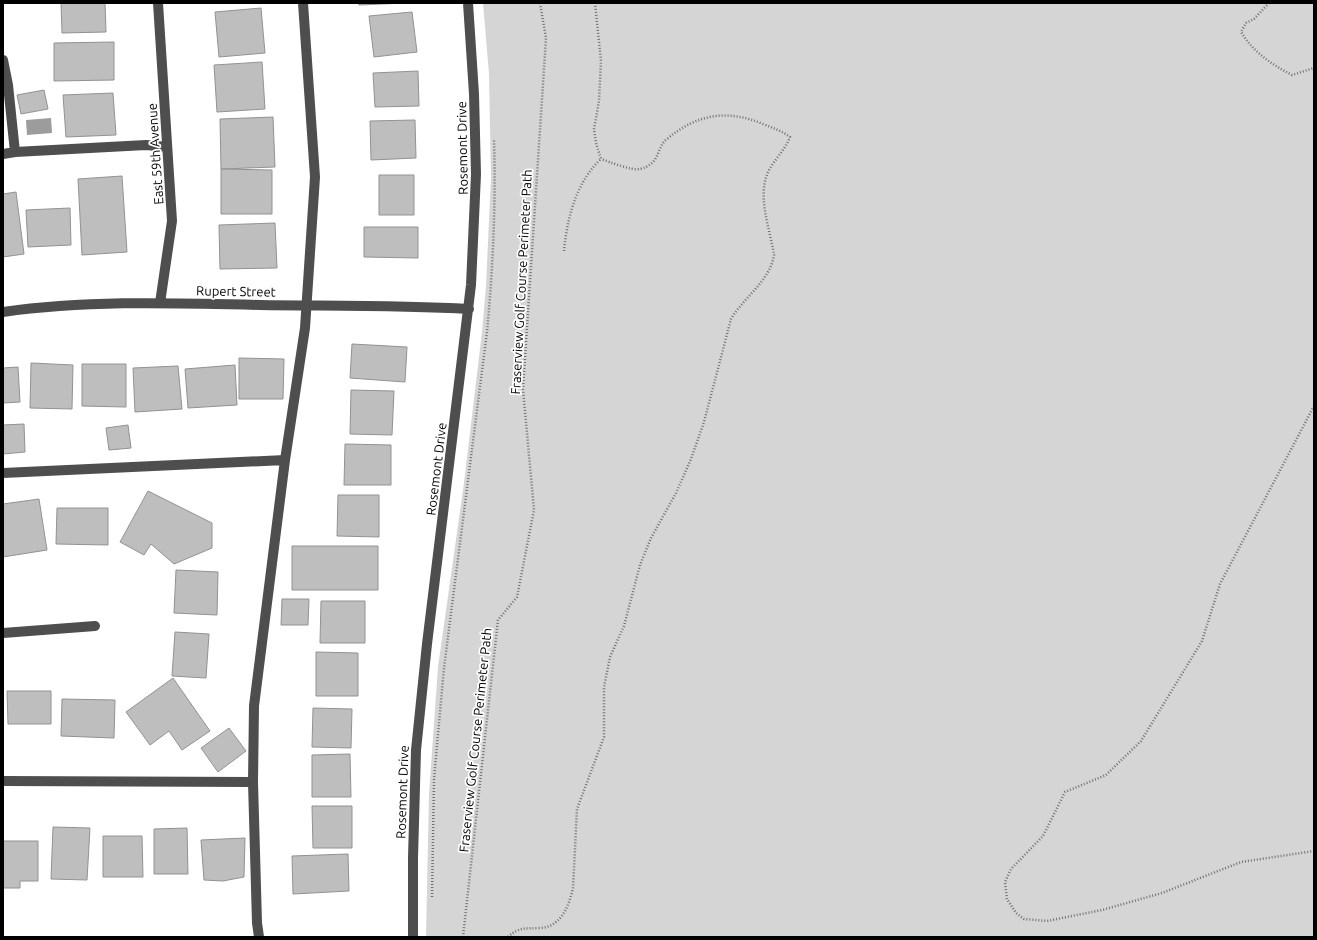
<svg xmlns="http://www.w3.org/2000/svg" width="1317" height="940" font-family="Ubuntu,sans-serif">
  <rect width="100%" height="100%" fill="#fff"/>
  <path fill="#d5d5d5" d="M483 3H1314V937H426L429 794 438 667 464 483 482 332 486 286 491 178 489 74Z"/>
  <path fill="#9c9c9c" d="M51 118 52 133 27 135 26 120Z"/>
  <path fill="#bebebe" stroke="#929292" d="M61 3H105L106 32 62 33Z
    M358 3H405L359 5Z
    M261 8 265 53 219 57 215 12Z
    M412 12 417 52 374 57 369 16Z
    M114 42V80L54 81V43Z
    M262 62 265 109 217 112 214 65Z
    M418 71 419 106 375 107 373 73Z
    M44 90 48 109 21 114 17 95Z
    M113 93 116 135 66 137 63 95Z
    M273 117 275 167 221 169 220 119Z
    M415 120 416 158 371 160 370 121Z
    M221 169 272 170V214H221Z
    M379 175H414V215H379Z
    M122 176 127 252 82 255 78 179Z
    M16 192 24 254 3 257V194Z
    M70 208 71 245 28 247 26 210Z
    M275 223 277 268 220 269 219 225Z
    M364 227H418V258L364 257Z
    M352 344 407 347 405 382 350 378Z
    M239 358 284 359 283 399H239Z
    M31 363 73 365 72 409 30 408Z
    M82 364H126V407L82 406Z
    M235 365 237 405 188 408 185 369Z
    M178 366 182 409 135 412 133 368Z
    M18 367 20 402 3 403V368Z
    M351 390 394 391 392 435 350 434Z
    M24 424 25 452 3 454V425Z
    M128 425 131 448 109 450 106 428Z
    M345 444 391 445V485H344Z
    M148 491 212 523V548L174 564 151 544 144 555 120 542Z
    M338 495H379V537L337 536Z
    M39 499 47 550 3 557V504Z
    M57 508H108V545L56 544Z
    M292 546H378V590H292Z
    M176 570 218 572 217 615 174 613Z
    M282 599H309L308 625H281Z
    M321 601H365V643H320Z
    M175 632 209 634 206 678 172 676Z
    M316 652 358 653V696H316Z
    M173 678 210 731 182 750 169 731 150 745 126 712Z
    M7 691H51V724H8Z
    M62 699 115 700 114 738 61 736Z
    M313 708 352 709 351 748 312 747Z
    M229 728 246 751 218 772 201 748Z
    M350 754 351 797H312V755Z
    M312 806H352V848H313Z
    M53 827 90 828 87 880 51 879Z
    M187 828 188 874H154V829Z
    M103 836H142L143 877H103Z
    M245 838 244 877 223 881 204 880 201 840Z
    M3 841H38V881H20V888H3Z
    M348 854 349 891 293 894 292 856Z"/>
  <g fill="none" stroke-linecap="round" stroke-linejoin="round">
    <path stroke="#707070" stroke-width="2.5" stroke-dasharray="1 2" stroke-linecap="butt" d="M595 3 601 61 599 101 594 129 596 143 601 159
      M1269 3 1254 19 1246 23 1241 32C1253 52 1271 64 1292 75L1314 68
      M564 251C567 219 576 182 601 159
      M1314 406 1220 584 1202 641 1141 741 1106 775 1065 792 1043 836 1011 869 1005 882 1007 899 1016 913 1024 919 1047 921 1102 910 1162 893 1241 862 1314 851
      M432 897 434 779 444 668 487 332C493 268 496 203 494 139
      M463 937 498 620 517 597 534 510 523 389 546 38 540 3
      M508 937C520 926 526 929 540 928 561 927 569 906 573 888L577 809 604 737V687L610 657 624 626 640 565 651 538 676 493 691 459 704 422 731 319C744 297 770 281 774 255 770 229 757 197 768 172 774 160 785 150 790 137 782 131 773 128 763 124 727 109 697 114 667 139 656 147 661 164 640 169 632 171 610 162 601 159"/>
    <path stroke="#4e4e4e" stroke-width="10" d="M158 3 172 221 160 303
      M3 60 8 85 15 152
      M3 154 15 152 146 145 167 147
      M3 312C88 300 174 303 260 305 329 306 399 305 469 309
      M3 473 285 460
      M3 633 95 626
      M3 781 253 782
      M259 937 257 923 253 782 254 706 285 460 305 328 315 177 303 3
      M413 937V858L416 750 427 644 471 285 476 174 474 94 468 3"/>
  </g>
  <g text-anchor="middle" stroke-width="3.5" stroke-linejoin="round" paint-order="stroke">
    <g font-size="13" fill="#000" stroke="#fff">
      <text transform="translate(462 148) rotate(-91)" y="5">Rosemont Drive</text>
      <text transform="translate(155 154) rotate(-94)" y="5">East 59th Avenue</text>
      <text transform="translate(521 282) rotate(-87)" y="5">Fraserview Golf Course Perimeter Path</text>
      <text transform="translate(236 291) rotate(1)" y="5">Rupert Street</text>
      <text transform="translate(436 469) rotate(-83)" y="5">Rosemont Drive</text>
      <text transform="translate(475 740) rotate(-84)" y="5">Fraserview Golf Course Perimeter Path</text>
      <text transform="translate(402 792) rotate(-88)" y="5">Rosemont Drive</text>
    </g>
  </g>
  <rect width="1317" height="940" fill="none" stroke="#000000" stroke-width="8"/>
</svg>
